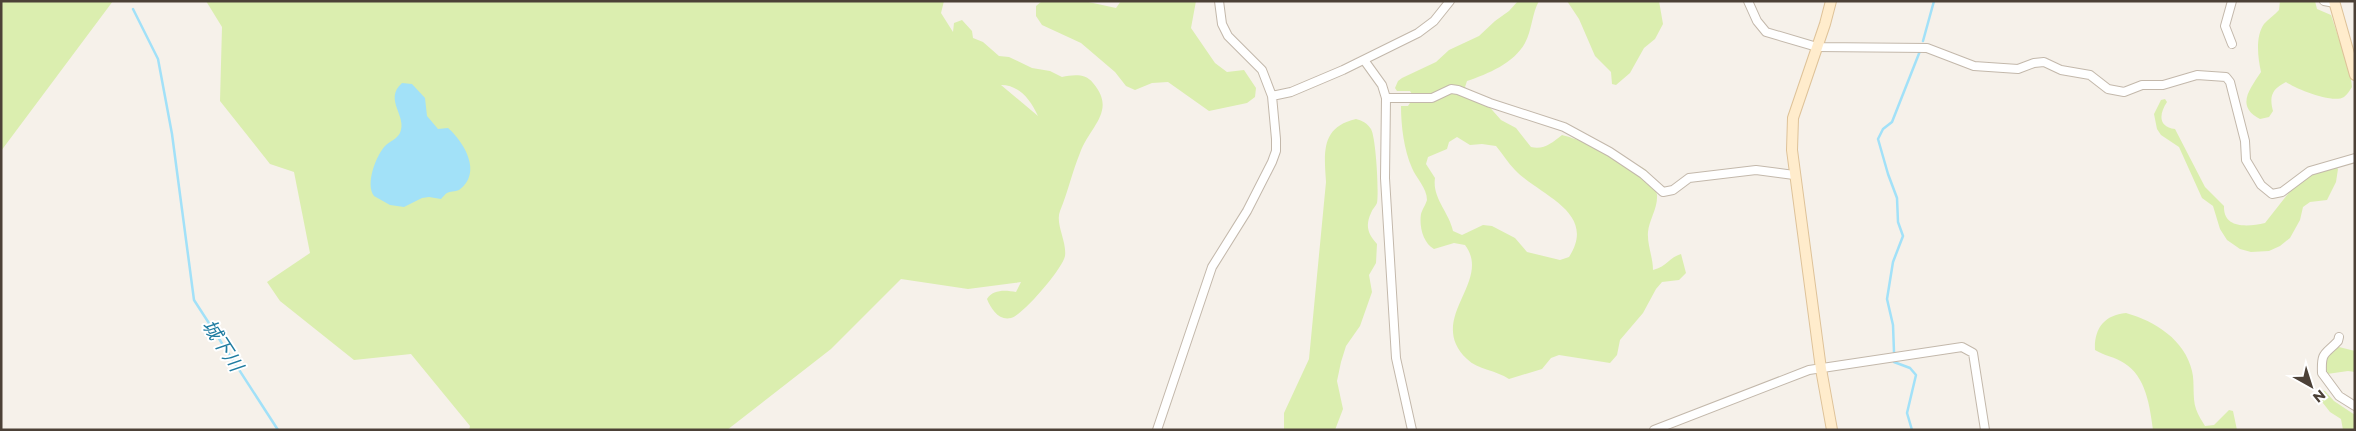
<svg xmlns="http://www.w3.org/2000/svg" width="2356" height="431" font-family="Montserrat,'Noto Sans JP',sans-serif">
  <rect width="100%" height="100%" fill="#f6f1ea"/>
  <path fill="#dbeeaf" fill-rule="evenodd" d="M1 1H113L1 151Z
    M206 1H944L941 13 953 32 954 23 962 20 972 31 973 38 983 42 999 56 1009 57 1032 68 1050 71 1062 77C1073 75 1085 73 1093 83 1117 111 1090 126 1080 153 1072 172 1068 192 1060 211 1055 224 1067 241 1065 256 1063 268 1023 315 1011 318 999 321 991 309 987 299 993 289 1006 290 1016 292L1021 282 968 289 901 279 831 349 727 430H469L470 426 411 354 354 360 280 301 267 282 310 253 294 172 270 164 220 101 222 27ZM1001 85C1019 85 1030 99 1038 116Z
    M1042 1H1084L1116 8 1121 1H1196L1191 28 1215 63 1227 72 1244 70 1256 88 1255 97 1247 103 1209 111 1168 82 1152 83 1135 90 1126 86 1115 72 1081 43 1042 25 1036 16V6Z
    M1518 1H1539C1532 13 1532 30 1525 43 1514 63 1488 74 1467 81L1465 87 1468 91 1478 94 1501 120 1516 128 1531 147C1544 150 1552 143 1562 135 1578 139 1641 162 1649 173 1652 178 1656 189 1657 195 1658 208 1649 220 1648 232 1647 245 1653 257 1653 270 1666 267 1670 257 1681 254L1686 273 1679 280 1662 282 1656 289 1643 313 1620 340 1617 355 1610 363 1559 355 1551 358 1542 369 1509 379C1496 370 1478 370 1467 359 1425 319 1493 282 1465 245L1454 243 1434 249C1423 243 1419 226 1421 214 1422 210 1426 204 1427 200 1427 188 1416 178 1412 168 1404 150 1401 126 1401 106H1408C1412 100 1414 96 1410 91H1397L1395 88 1398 81 1402 78 1436 62 1449 50 1479 36 1495 21 1509 11ZM1457 137 1470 145 1482 144 1496 146C1503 154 1508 163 1515 170 1540 196 1598 212 1569 257L1560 260 1527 252 1515 238 1492 226 1483 225 1462 235 1453 231C1449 212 1432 198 1435 178L1426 164 1428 157 1447 149 1449 142Z
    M1567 1H1659L1663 24 1655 39 1644 48 1630 73 1616 85 1612 84 1611 72 1595 56 1579 19Z
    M2280 1H2315L2317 9 2331 15 2350 72 2352 87C2350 90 2347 95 2344 97 2333 104 2296 89 2286 82 2272 89 2269 96 2273 111L2269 117 2260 119C2235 106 2250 89 2261 72 2258 58 2255 37 2264 24 2268 19 2275 15 2279 10Z
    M2165 99 2167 102C2159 114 2158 127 2175 129L2205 187 2224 206C2223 229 2248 227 2265 223L2295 185 2311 173 2336 167 2338 169 2336 182 2327 200 2310 202 2303 207 2300 220 2290 238 2280 246 2269 251 2251 252 2240 249 2227 240 2220 229 2213 206 2202 198 2179 147 2161 135 2157 129 2154 114 2161 100Z
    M1356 119C1363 121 1367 123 1371 129 1376 138 1379 192 1377 203 1376 206 1372 209 1371 213 1365 226 1368 234 1377 244L1376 263 1369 275 1372 292 1360 326 1346 346 1341 362 1337 381 1343 409 1335 430H1284V413L1309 359 1326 182C1324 152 1321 127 1356 119Z
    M2126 313C2155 321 2185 340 2192 371 2195 383 2192 397 2196 409 2198 415 2202 421 2205 426L2214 425 2229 410 2233 411 2237 430H2153C2150 407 2146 376 2124 363 2115 357 2105 356 2095 350 2094 329 2104 315 2126 313Z
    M2339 347 2355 351V372L2348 371 2327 374 2324 372C2323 360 2327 352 2339 347Z
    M2321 390 2325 391 2334 401 2355 415V430H2343L2341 419 2330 412 2319 398Z"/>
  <path fill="#a2e1f8" d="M402 83 412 84 425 98 427 116 438 129 448 128C464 142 483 173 459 190 455 192 450 191 447 193 445 194 443 197 441 199L429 197 422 198 404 207 390 205 374 196C365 184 376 156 385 146 390 141 397 139 400 133 408 116 383 100 402 83Z"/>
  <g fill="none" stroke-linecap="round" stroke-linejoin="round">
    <path stroke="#a2e1f8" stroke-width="2.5" d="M133 9 158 59 172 134 194 300 278 430
      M1923 41 1934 1
      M1894 352 1893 325 1887 299 1893 262 1903 236 1898 222 1897 198 1888 174 1878 139 1883 129 1892 122 1920 51
      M1894 362 1910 368 1916 375 1907 413 1912 430"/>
    <g stroke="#c3b8ab" stroke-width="10">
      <path id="street" d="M1748 1 1757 21 1766 32 1817 47 1927 48 1974 66 2018 69 2034 63 2044 62 2061 70 2090 75 2108 89 2124 92 2142 85H2163L2197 75 2226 77 2230 82 2245 141 2246 160 2261 185 2272 194 2282 192 2310 171 2355 158
        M2324 1 2335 3
        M2232 44 2225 26 2232 1
        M1364 60 1382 85 1386 98 1385 178 1396 358 1412 430
        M1272 96 1291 92 1343 70 1418 33 1434 21 1450 1
        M1386 98H1432L1451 89 1458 90 1490 103 1564 127 1610 152 1643 174 1663 192 1673 190 1689 178 1756 170 1794 175
        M2339 337 2338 341C2325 355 2321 351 2322 373L2339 396 2355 406
        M1157 430 1212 267 1247 211 1272 162 1276 151V139L1272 96 1262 70 1228 36 1222 24 1219 1
        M1654 430 1809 370 1962 347 1973 353 1985 430"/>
    </g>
    <g stroke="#dec298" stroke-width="12">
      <path id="secondary" d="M1831 1 1825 24 1793 118 1792 150 1821 369 1832 430
        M2334 1 2355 75"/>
    </g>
    <use href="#street" stroke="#fff" stroke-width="8"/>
    <use href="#secondary" stroke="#ffeccc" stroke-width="10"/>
  </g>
  <g text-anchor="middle" stroke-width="4" stroke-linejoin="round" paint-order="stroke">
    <g font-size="19" font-style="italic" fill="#1f7ca1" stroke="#fff">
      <text transform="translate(223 345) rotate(57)" y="7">城下川</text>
    </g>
  </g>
  <rect width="2356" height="431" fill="none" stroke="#4c4137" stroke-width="5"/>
  <g transform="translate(2311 386) rotate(141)" stroke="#ffffff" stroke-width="4" paint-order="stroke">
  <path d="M0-4L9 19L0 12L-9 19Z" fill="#4c4137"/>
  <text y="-8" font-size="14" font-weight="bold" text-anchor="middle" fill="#4c4137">N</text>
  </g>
</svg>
